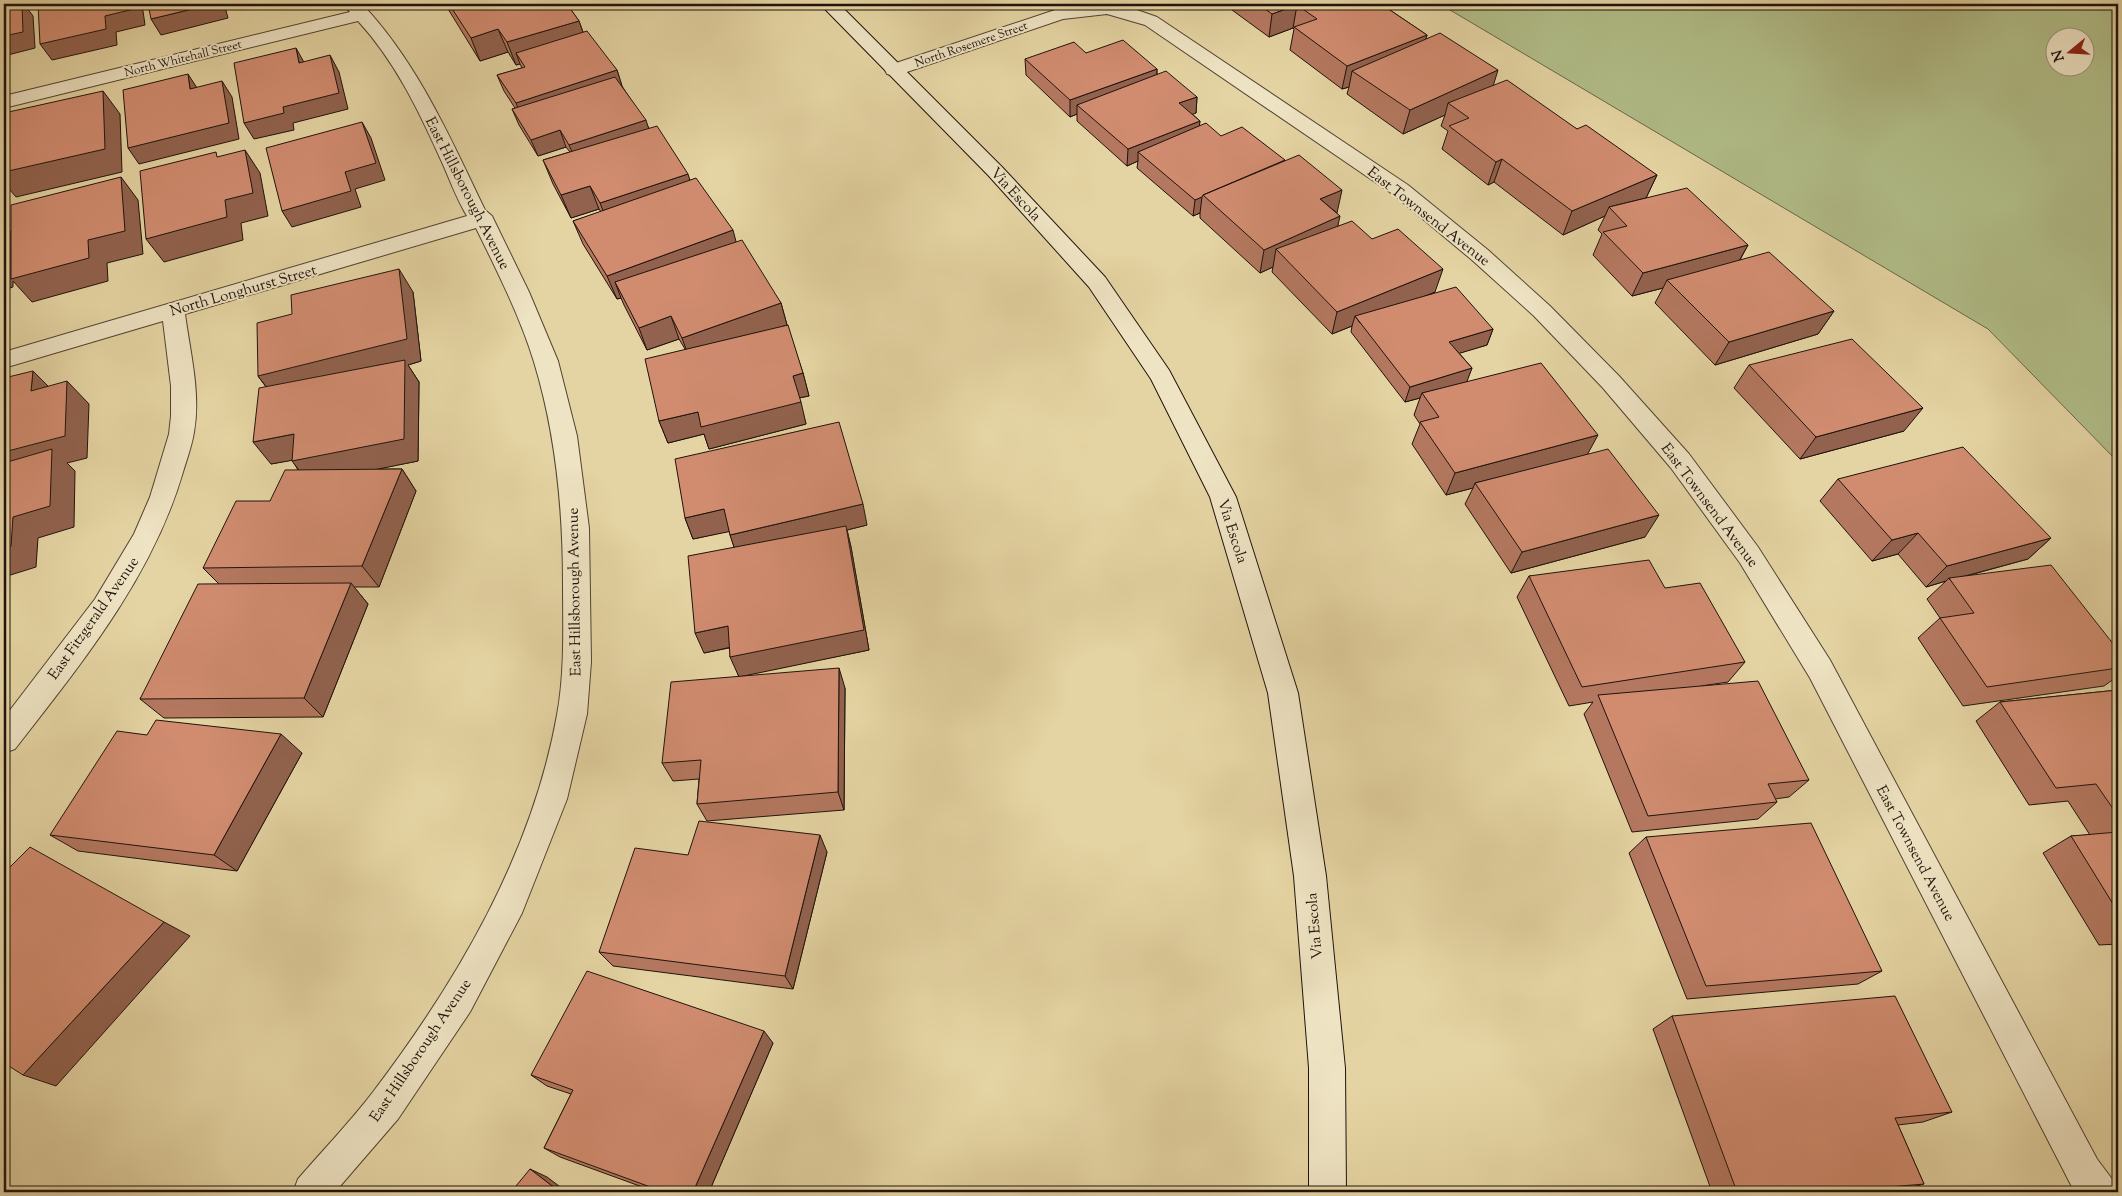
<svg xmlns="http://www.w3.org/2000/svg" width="2122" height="1196" font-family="'Sorts Mill Goudy',serif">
  <rect width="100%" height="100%" fill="#e5d4a3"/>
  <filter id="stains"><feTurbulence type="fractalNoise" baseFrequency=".004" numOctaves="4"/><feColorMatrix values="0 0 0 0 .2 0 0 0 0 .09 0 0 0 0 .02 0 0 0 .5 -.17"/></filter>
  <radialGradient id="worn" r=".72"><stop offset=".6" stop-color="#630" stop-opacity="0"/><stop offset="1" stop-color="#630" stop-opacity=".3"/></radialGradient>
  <path fill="#b1bd88" stroke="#68684a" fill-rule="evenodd" d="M1440 4H2118V462L1988 329ZM2054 38H2084V68H2054Z"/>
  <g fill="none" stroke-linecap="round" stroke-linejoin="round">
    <g stroke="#504331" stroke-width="2">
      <path id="minor" d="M343 4H362C417 62 450 137 485 210L492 216 529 292 558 361 577 436 589 528 591 662 587 714 567 799 522 913 470 1012 398 1119 335 1192H293L298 1179C323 1150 350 1122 373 1092 458 980 532 854 557 715 565 672 563 627 563 584 563 509 556 434 534 362 520 316 497 271 476 228L185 314C190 352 201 393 194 432 192 445 187 459 183 472 152 578 81 664 15 749L4 753V718L95 599 134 534 150 497 169 434 171 416V386L163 321 4 368V352L467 216C456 198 449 177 440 158 418 109 394 60 358 21L4 108V96L350 12Z
        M1108 4 1134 9 1157 17 1408 185 1488 250 1550 306 1619 376 1689 454 1758 547 1830 660 2097 1159 2112 1179 2117 1192H2076L2071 1185 1810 678 1740 563 1671 468 1603 388 1534 316 1472 260 1394 195 1145 25 1107 14 1063 19 901 74 894 76 887 74 885 70 887 66 1055 10Z"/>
    </g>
    <g stroke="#1f130b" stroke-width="2">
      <path id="secondary" d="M820 4H839L1002 167 1105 277 1169 370 1236 497 1298 693 1326 876 1345 1068 1346 1192H1309V1068L1294 876 1268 693 1210 497 1151 379 1089 287 988 175Z"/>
    </g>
    <use href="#minor" fill="#eee3c3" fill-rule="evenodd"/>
    <use href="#secondary" fill="#eee3c3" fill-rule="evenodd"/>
  </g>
  <path fill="#b47860" stroke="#1f130b" d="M445 4H567L579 21 583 32 617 70 622 86 649 128 690 180 781 303 787 325 803 373 809 396 799 398 806 424 709 449 704 434 668 443 659 421 685 349 679 339 647 350 624 305 621 298 617 299 583 244 573 221 601 212 599 209 571 218 553 184 543 160 570 152 566 147 538 156 519 125 512 109 515 108 504 91 497 75 522 68 520 64 516 65 508 52 480 61Z
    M1223 4H1381L1427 35 1426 39 1493 85 1577 129 1657 175 1646 198 1748 245 1740 260 1834 311 1818 334 1715 365 1655 303 1663 288 1632 296 1593 255 1602 234 1598 230 1605 216 1563 235 1494 182 1488 185 1442 149 1448 131 1441 126 1445 115 1403 134 1347 94 1349 87 1342 89 1290 50 1294 29 1293 28 1269 37 1232 10 1233 5 1228 7Z
    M1086 53 1157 69V75L1197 97 1196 113 1192 114 1200 121 1199 126 1221 136 1285 161 1337 213 1338 226 1372 239 1435 292 1427 296 1493 329 1487 345 1459 353 1472 368 1466 382 1587 454 1645 537 1511 573 1465 504 1473 488 1446 495 1412 444 1420 424 1414 415 1420 398 1405 402 1351 332 1352 326 1332 334 1272 272 1273 267 1260 273 1200 218V213L1193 216 1137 168 1138 161 1127 166 1077 121V114L1070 117 1026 75 1025 59Z
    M413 292 421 361 408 365 419 382 418 461 377 469H402L416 491 379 587H354L368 604 323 717 164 718 140 699 219 584 203 568 270 501 298 470 292 460 271 464 266 387 258 376Z
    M1749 365 1904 431 1800 459 1734 388Z
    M1838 479 2051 538 2028 559 1963 577 2118 650V676L2104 686 1963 706 1918 638 1940 618 1927 599 1946 581 1926 587 1898 554 1872 561 1820 501Z
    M685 518 867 525 847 530 851 547 869 650 740 676 845 688 844 810 707 821 697 804 699 779 673 781 662 763 739 677 729 648 704 653 734 547 729 531 693 539Z
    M1529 576 1665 588 1745 662 1728 682 1701 686 1809 780 1789 797 1775 799 1777 802 1758 819 1632 832 1584 714 1593 702 1569 706 1517 597Z
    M2118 690V944L2099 945 2043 853 2071 836 2090 835 2068 801 2029 805 1976 721 2000 702Z
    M147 735 302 753 237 871 78 851 50 835Z
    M1646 837 1882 971 1858 984 1687 999 1629 853Z
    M827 852 793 989 613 966 599 952 688 855Z
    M1672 1016 1952 1112 1923 1122 1898 1125 1924 1184 1896 1192H1712L1653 1029Z
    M773 1043 709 1192H656L560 1157 544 1148 571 1094 547 1086 531 1075Z"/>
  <path fill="#92624e" stroke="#1f130b" d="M22 4H24L33 16 35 48 8 55V70L4 71V36Z
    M133 4H142L145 25 116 32 117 45 52 60 40 44Z
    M213 4H238L225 7 228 18 161 35 151 19Z
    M959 4H971L959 7Z
    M1228 4H1233V5L1228 7Z
    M1297 5 1293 28 1269 37 1272 14Z
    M579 21 587 44 516 53 520 64 516 65 507 42Z
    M498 29 508 52 480 61 471 38Z
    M1427 35 1421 58 1352 71 1349 87 1342 89 1347 66Z
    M296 48 305 64 299 63Z
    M330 55 339 72 348 109 293 123 294 130 254 139 244 123 283 107Z
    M1157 69 1156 85 1077 105V114L1070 117V100Z
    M617 70 622 86 522 119 516 103Z
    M1498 70 1491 93 1448 103 1445 115 1403 134 1410 110Z
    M188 74 199 91 190 89Z
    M222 81 232 97 239 139 139 164 128 148Z
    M103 91 120 114 122 172 16 197 4 183V172Z
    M1197 97 1196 113 1178 120 1179 103Z
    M646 120 651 136 576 161 569 145Z
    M1200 121 1198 137 1138 152V161L1127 166 1128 149Z
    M362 122 371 138 385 180 355 189 361 207 292 227 282 211 345 172Z
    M560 130 566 147 538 156 531 140Z
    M245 150 260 173 268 216 241 223 243 240 164 262 146 239 225 200Z
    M1502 159 1494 182 1488 185 1496 162Z
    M688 174 695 197 609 226 600 203Z
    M1657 175 1646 198 1609 207 1605 216 1563 235 1572 211Z
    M121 177 138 200 143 254 107 263 108 281 32 302 13 281V287L4 290V224L14 236 88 240Z
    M590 186 599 209 571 218 561 195Z
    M1342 190 1337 213 1320 199Z
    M1202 197 1200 213 1193 216 1195 200Z
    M1340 216 1335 239 1276 249 1273 267 1260 273 1264 250Z
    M733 230 739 253 615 282 621 298 617 299 607 276Z
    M1748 245 1735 268 1667 280 1663 288 1632 296 1643 273Z
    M399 269 413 292 421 361 408 365 419 382 418 461 309 483 292 461 405 365 275 398 258 376Z
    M1443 269 1435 292 1360 323 1355 316 1352 326 1332 334 1337 312Z
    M781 303 787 325 690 360 682 338Z
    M1834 311 1818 334 1715 365 1729 342Z
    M671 316 679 339 647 350 639 328Z
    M1493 329 1487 345 1444 358 1449 342Z
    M1472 368 1466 384 1422 393 1420 398 1405 402 1410 387Z
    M33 371 55 393 31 391Z
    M803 373 809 396 798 398 793 376Z
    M67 381 89 404 87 458 67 463 75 471 74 527 38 538 36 567 4 577V549L13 517 4 481V452Z
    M801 402 806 424 709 449 704 434 668 443 659 421 698 412Z
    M1923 408 1904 431 1800 459 1816 437Z
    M294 434 311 457 271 464 253 442Z
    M1598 435 1586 457 1475 483 1473 488 1446 495 1455 473Z
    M402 469 416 491 379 587 362 566Z
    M863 504 867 525 847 530 851 547 869 650 739 677 730 657 737 556 730 535Z
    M724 509 732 531 693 539 685 518Z
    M1659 515 1645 537 1511 573 1522 552Z
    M1918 533 1898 554 1872 561 1892 540Z
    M2051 538 2028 559 1950 580 1949 578 1946 581 1926 587 1947 566Z
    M351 583 368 604 323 717 304 698Z
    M728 626 736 646 704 653 695 633Z
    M839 668 845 688 844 810 838 792Z
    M281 734 302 753 237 871 214 855Z
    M820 835 827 852 793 989 785 976Z
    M164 922 190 936 56 1086 23 1075Z
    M764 1031 773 1043 709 1192H693Z
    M530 1169 547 1177 567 1192H560Z"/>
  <path fill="#d18c70" stroke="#1f130b" d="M4 4H22L23 32 4 36Z
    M38 4H133L134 9 105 16 106 29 40 44Z
    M148 4H213L151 19Z
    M449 4H567L579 21 507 42 498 29 471 38Z
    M1258 4H1381L1427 35 1347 66 1294 27 1317 19 1297 5 1272 14Z
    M587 31 617 70 516 103 497 75 525 67 516 53Z
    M1440 33 1498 70 1410 110 1352 71Z
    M1123 40 1157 69 1070 100 1025 59 1074 42 1086 53Z
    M296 48 299 63 330 55 339 93 283 107 284 113 244 123 234 63Z
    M1166 71 1197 97 1179 103 1200 121 1128 149 1077 105Z
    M188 74 190 89 222 81 229 123 128 148 123 90Z
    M615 77 646 120 569 145 560 130 531 140 512 109Z
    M1507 80 1577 129 1586 125 1657 175 1572 211 1502 159 1496 162 1449 126 1469 118 1448 103Z
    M103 91 105 149 4 172V113Z
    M362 122 376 163 345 172 351 191 282 211 266 148Z
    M1206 123 1221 136 1242 127 1285 160 1203 195 1202 197 1195 200 1138 152Z
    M657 126 688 174 600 203 590 186 561 195 543 160Z
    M245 150 253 193 225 200 227 217 146 239 140 171 216 152 217 157Z
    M1299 155 1342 190 1320 199 1340 216 1264 250 1203 195Z
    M121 177 125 231 88 240 89 258 11 279V205Z
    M696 178 733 230 607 276 573 221Z
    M1687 188 1748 245 1643 273 1603 232 1627 226 1609 207Z
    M1352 221 1372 239 1398 229 1443 269 1337 312 1276 249Z
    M742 240 781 303 682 338 671 316 639 328 615 282Z
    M1769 252 1834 311 1729 342 1667 280Z
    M399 269 407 339 258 376 257 323 292 314 291 295Z
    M1456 287 1493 329 1449 342 1472 368 1410 387 1355 316Z
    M788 325 803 373 793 376 801 402 701 427 698 412 659 421 645 359Z
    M1852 339 1923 408 1816 437 1749 365Z
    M405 360 404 439 292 461 294 434 253 442 259 388Z
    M1541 363 1598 435 1455 473 1420 422 1439 417 1422 393Z
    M33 371 31 391 67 381 65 436 4 452V378Z
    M839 422 863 504 730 535 724 509 685 518 675 459Z
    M1963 447 2051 538 1947 566 1918 533 1892 540 1838 479Z
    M52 449 50 506 13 517 11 546 4 549V463Z
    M1608 449 1659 515 1522 552 1475 483Z
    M402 469 362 566 203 568 236 501H270L285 470Z
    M846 526 864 630 730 657 728 626 695 633 688 556Z
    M1649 560 1665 588 1700 583 1745 662 1582 687 1529 576Z
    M2051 565 2118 650V668L1987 687 1940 618 1974 613 1949 578Z
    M351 583 304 698 140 699 198 584Z
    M839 668 838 792 697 804 701 760 662 763 671 682Z
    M1758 681 1809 780 1768 784 1777 802 1648 816 1598 695Z
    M2118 690V816L2096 784 2056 788 2000 702Z
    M156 720 281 734 214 855 50 835 117 731 147 735Z
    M699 821 820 835 785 976 599 952 635 848 688 855Z
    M1811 823 1882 971 1706 986 1646 837Z
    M2118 832V912L2071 836Z
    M30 847 164 922 23 1075 4 1063V873Z
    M587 971 764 1031 693 1192H664L544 1148 573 1090 531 1075Z
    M1895 996 1952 1112 1895 1118 1924 1184 1831 1192H1737L1672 1016Z
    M530 1169 560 1192H511Z"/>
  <g text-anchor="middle" stroke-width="4" stroke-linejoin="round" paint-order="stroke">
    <g font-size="12" fill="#1f130b" stroke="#eee3c3">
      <text transform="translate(971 44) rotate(-19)" y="4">North Rosemere Street</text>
      <text transform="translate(183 58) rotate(-14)" y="4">North Whitehall Street</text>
    </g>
    <g font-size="15" fill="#1f130b" stroke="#eee3c3">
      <text transform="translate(468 193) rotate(63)" y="5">East Hillsborough Avenue</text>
      <text transform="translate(1016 194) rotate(47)" y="5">Via Escola</text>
      <text transform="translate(1429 216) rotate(38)" y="5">East Townsend Avenue</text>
      <text transform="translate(243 290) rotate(-16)" y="5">North Longhurst Street</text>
      <text transform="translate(1710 505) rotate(53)" y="5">East Townsend Avenue</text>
      <text transform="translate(1233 531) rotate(72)" y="5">Via Escola</text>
      <text transform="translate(574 592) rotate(-91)" y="5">East Hillsborough Avenue</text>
      <text transform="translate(93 618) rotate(-55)" y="5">East Fitzgerald Avenue</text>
      <text transform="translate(1916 853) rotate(62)" y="5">East Townsend Avenue</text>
      <text transform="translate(1314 926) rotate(-95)" y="5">Via Escola</text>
      <text transform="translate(420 1050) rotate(-56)" y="5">East Hillsborough Avenue</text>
    </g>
  </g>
  <rect width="2122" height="1196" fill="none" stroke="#e5d4a3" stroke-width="20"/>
  <rect x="5" y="5" width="2112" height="1186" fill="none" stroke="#1f130b" stroke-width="2.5"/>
  <rect x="10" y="10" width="2102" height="1176" fill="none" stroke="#1f130b"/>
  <g transform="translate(2070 52) rotate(252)"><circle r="24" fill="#eee3c3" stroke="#9b9079"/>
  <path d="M0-4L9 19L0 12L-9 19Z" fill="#8f2418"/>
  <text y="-8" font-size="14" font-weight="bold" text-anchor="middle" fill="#1f130b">N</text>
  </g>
  <rect width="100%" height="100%" filter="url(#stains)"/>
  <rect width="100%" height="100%" fill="url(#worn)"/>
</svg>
